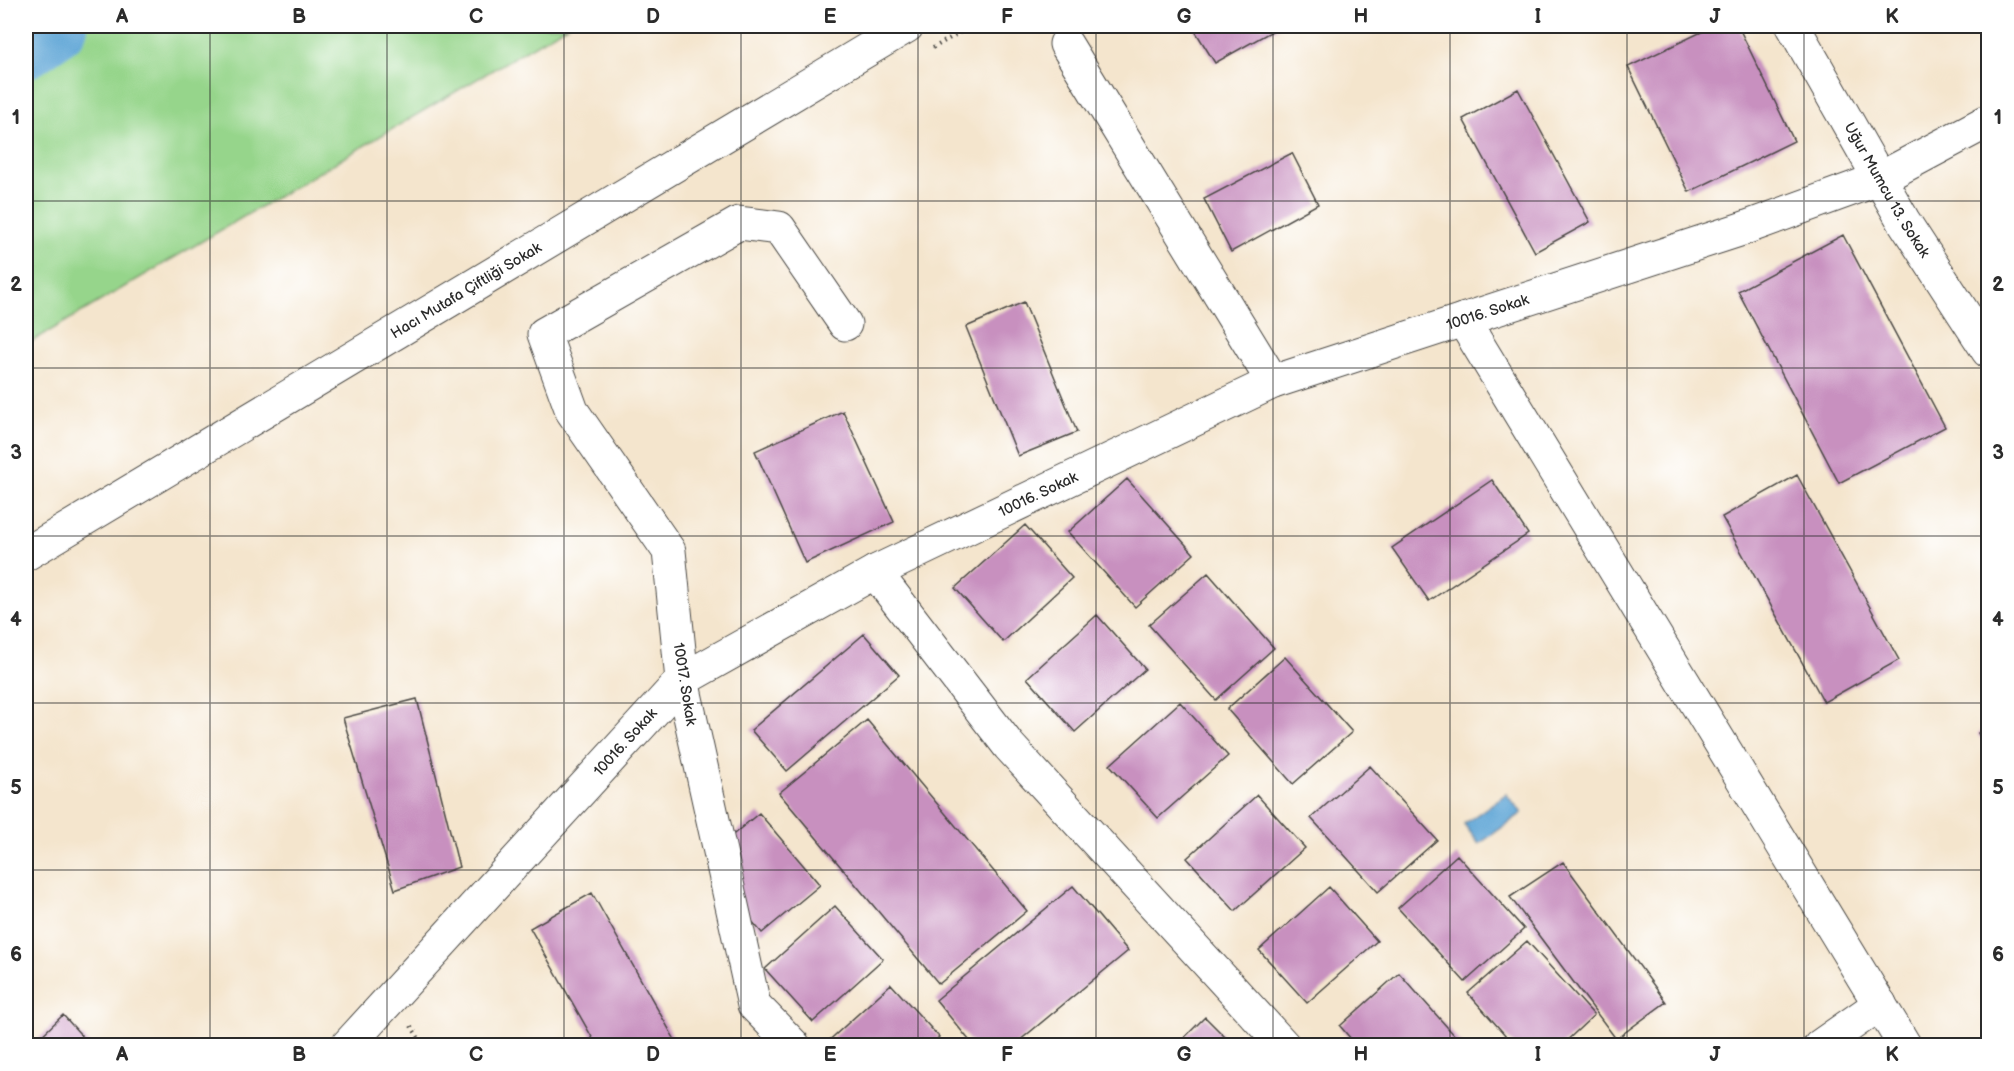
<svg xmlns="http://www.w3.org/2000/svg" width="2014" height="1071" font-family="'Balsamiq Sans',sans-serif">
  <rect width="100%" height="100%" fill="#fff"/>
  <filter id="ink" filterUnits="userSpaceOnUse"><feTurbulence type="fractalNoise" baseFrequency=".0167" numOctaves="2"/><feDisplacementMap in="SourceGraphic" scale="12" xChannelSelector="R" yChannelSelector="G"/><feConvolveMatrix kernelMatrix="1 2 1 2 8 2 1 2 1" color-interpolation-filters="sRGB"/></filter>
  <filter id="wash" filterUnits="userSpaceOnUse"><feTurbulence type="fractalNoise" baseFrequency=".008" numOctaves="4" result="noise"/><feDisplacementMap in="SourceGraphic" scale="24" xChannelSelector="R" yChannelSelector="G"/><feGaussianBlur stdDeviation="1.35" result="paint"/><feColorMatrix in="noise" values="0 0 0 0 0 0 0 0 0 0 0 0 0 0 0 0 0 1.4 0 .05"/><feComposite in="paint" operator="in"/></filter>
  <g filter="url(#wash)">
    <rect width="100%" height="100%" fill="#f4e5cd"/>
    <path fill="#96d58b" stroke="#60805b" stroke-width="1.5" d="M26 26H567L26 345Z"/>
    <path fill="#62a7d7" stroke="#466981" stroke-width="1.5" d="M1506 794 1522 813 1479 844 1464 824Z"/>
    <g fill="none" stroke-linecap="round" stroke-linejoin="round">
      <path stroke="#62a7d7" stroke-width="60" d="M26 48 58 26"/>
    </g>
    <g id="blocks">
      <path fill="#c890bf" d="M1192 26H1281L1215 63Z
        M1714 26H1738L1794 141 1689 192 1628 67Z
        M1518 89 1590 222 1535 252 1463 119Z
        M1292 153 1318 204 1231 252 1204 199Z
        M1843 235 1945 427 1839 483 1738 291Z
        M1024 302 1077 432 1018 456 966 327Z
        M843 411 894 522 805 563 755 451Z
        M1797 475 1899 660 1824 702 1722 517Z
        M1127 479 1194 554 1135 607 1068 532Z
        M1492 480 1528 534 1429 601 1392 548Z
        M1025 525 1072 578 1003 642 955 588Z
        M1208 573 1274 648 1216 700 1149 625Z
        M1097 615 1145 669 1075 732 1027 678Z
        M864 634 899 675 787 771 751 730Z
        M1285 657 1352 732 1293 784 1227 709Z
        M417 699 459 867 395 890 343 718Z
        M1180 702 1228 756 1158 818 1110 765Z
        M867 720 1027 911 939 984 779 793Z
        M1988 727V752L1978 733Z
        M1370 766 1437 840 1378 892 1311 818Z
        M1257 795 1305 848 1235 911 1187 858Z
        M759 813 820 885 762 933 735 901 722 844Z
        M1457 855 1524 929 1465 982 1398 908Z
        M1563 862 1666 1002 1616 1039 1510 897Z
        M1073 886 1128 951 1013 1046H974L936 1000Z
        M1329 887 1377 941 1307 1003 1259 950Z
        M592 893 675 1040 665 1046H597L530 928Z
        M835 906 883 959 813 1022 765 969Z
        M1527 941 1594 1015 1561 1046H1515L1468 993Z
        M1399 973 1464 1046H1357L1340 1026Z
        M891 984 939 1037 930 1046H823Z
        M63 1015 91 1046H31Z
        M1205 1017 1234 1046H1176Z"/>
    </g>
  </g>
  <g filter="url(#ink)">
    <use href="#blocks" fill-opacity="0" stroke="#494743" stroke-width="1.5"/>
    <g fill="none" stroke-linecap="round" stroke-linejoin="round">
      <g stroke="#494743" stroke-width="35">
        <g id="minor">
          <path id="s1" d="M1793 26 1903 220 1988 351"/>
          <path d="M1066 44 1273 382"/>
          <path d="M1463 320 1905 1046"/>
          <path id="s2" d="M26 554 907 26"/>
          <path d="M875 572 1009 746 1284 1046"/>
          <path id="s3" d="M347 1046 682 680 875 572 1273 382 1742 229 1879 179 1988 121"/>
          <path d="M794 1046 754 1005 682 680 669 551 572 411 544 334 739 223 779 228 845 324"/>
          <path d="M1820 1046 1880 1004"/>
        </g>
      </g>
      <path stroke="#494743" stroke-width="4" stroke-dasharray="1.5 4.5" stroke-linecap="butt" d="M933 48 971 26
        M411 1026 424 1046"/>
      <use href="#minor" stroke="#fff" stroke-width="33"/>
    </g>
  </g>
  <path fill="none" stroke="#2b2b2b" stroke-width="1.5" stroke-opacity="0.55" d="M210 26V1046M387 26V1046M564 26V1046M741 26V1046M918 26V1046M1096 26V1046M1273 26V1046M1450 26V1046M1627 26V1046M1804 26V1046M26 201H1988M26 368H1988M26 536H1988M26 703H1988M26 870H1988"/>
  <g text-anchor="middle" stroke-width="6" stroke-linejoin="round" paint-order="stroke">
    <g font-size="15" fill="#2b2b2b" stroke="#fff">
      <text dy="5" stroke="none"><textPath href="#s1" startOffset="189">Uğur Mumcu 13. Sokak</textPath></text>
      <text dy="5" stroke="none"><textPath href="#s2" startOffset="513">Hacı Mutafa Çiftliği Sokak</textPath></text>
      <text dy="5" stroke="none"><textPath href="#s3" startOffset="1384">10016. Sokak</textPath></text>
      <text dy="5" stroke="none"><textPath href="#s3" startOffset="898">10016. Sokak</textPath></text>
      <text transform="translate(685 684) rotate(81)" y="5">10017. Sokak</text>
      <text dy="5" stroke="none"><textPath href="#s3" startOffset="412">10016. Sokak</textPath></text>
    </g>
  </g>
  <rect width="2014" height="1071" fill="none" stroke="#fff" stroke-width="66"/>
  <rect x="33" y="33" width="1948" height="1005" fill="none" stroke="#2b2b2b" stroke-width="2"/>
  <g font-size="20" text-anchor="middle" font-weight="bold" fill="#2b2b2b">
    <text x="122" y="23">A</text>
    <text x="299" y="23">B</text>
    <text x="476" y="23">C</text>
    <text x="653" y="23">D</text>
    <text x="830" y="23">E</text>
    <text x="1007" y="23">F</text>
    <text x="1184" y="23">G</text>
    <text x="1361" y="23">H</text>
    <text x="1538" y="23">I</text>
    <text x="1715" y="23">J</text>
    <text x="1892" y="23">K</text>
    <text x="16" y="124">1</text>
    <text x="1998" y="124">1</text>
    <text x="16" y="291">2</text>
    <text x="1998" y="291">2</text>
    <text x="16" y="459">3</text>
    <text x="1998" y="459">3</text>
    <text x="16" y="626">4</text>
    <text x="1998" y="626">4</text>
    <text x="16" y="794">5</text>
    <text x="1998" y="794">5</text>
    <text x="16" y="961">6</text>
    <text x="1998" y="961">6</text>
    <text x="122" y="1061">A</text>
    <text x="299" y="1061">B</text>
    <text x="476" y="1061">C</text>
    <text x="653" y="1061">D</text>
    <text x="830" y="1061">E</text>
    <text x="1007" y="1061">F</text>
    <text x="1184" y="1061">G</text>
    <text x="1361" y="1061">H</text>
    <text x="1538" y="1061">I</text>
    <text x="1715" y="1061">J</text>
    <text x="1892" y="1061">K</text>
  </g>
</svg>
